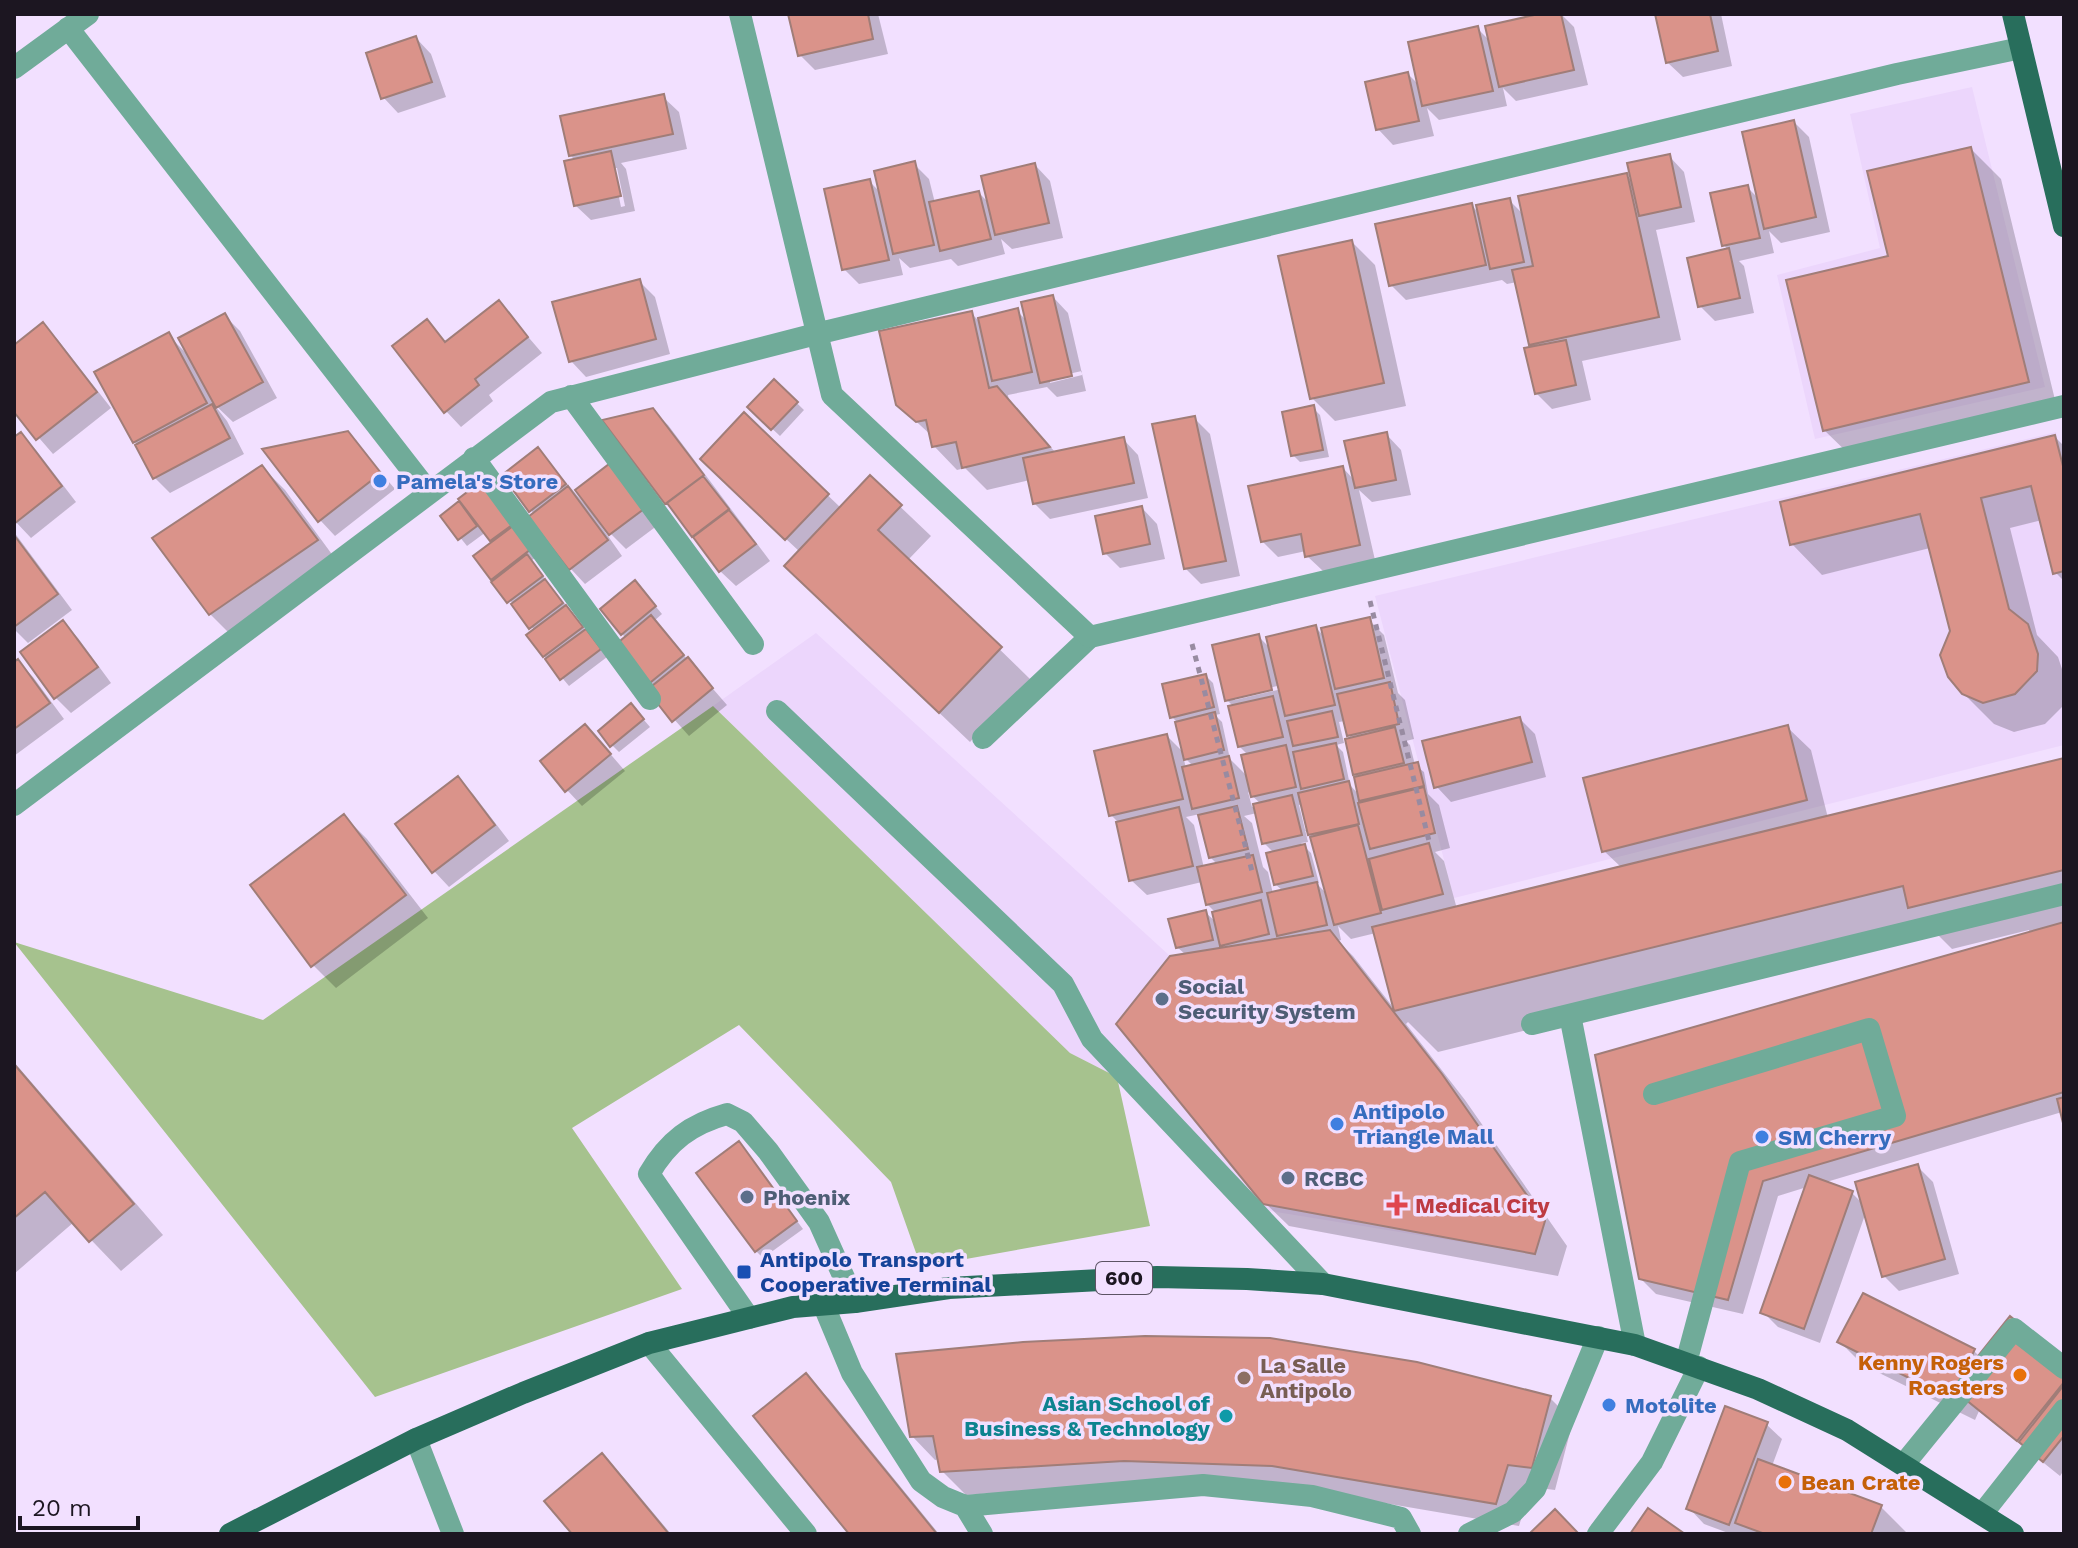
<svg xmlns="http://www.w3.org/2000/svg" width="2078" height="1548" font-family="'Work Sans',sans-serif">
  <rect width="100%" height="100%" fill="#f2e0ff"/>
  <path fill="#ecd6fc" d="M1972 87 2045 387 1815 439 1777 275 1880 248 1850 114Z
    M2056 432 2064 464V745L1454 898 1375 596Z
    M816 633 1170 956 1330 930 1442 1074 1545 1221 1535 1254 1245 1207 1117 1077 1070 1053 713 706Z"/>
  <path fill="#a6c28e" d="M713 706 1070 1053 1117 1077 1150 1226 921 1267 891 1182 739 1025 572 1128 682 1289 375 1397 14 942 263 1020Z"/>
  <path fill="#0003" fill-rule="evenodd" d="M791 14H878L888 54 815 70 800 55Z
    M1549 14H1561L1574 27 1588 85 1516 101 1503 88 1507 106 1439 120 1427 108 1434 136 1393 145 1378 129 1408 74 1420 86 1477 28 1491 42Z
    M1657 14H1721L1732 66 1683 77 1667 62Z
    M416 38 431 54 446 97 398 113 383 97Z
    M663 97 679 112 687 149 621 163 626 169 635 211 591 220 575 205 576 161 570 155ZM613 168H617L625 206 621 207Z
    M1794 122 1809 137 1830 232 1781 243 1769 231 1774 253 1739 261 1744 266 1754 313 1715 321 1700 306 1728 250 1724 245 1747 187 1759 199Z
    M1971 149 2001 179 2058 412 1855 460 1824 430 1890 258Z
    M1669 156 1684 172 1695 222 1656 230 1681 340 1582 361 1591 400 1552 409 1536 393 1535 348 1530 344 1517 282 1507 284 1502 280 1406 300 1391 285 1471 205 1479 213 1509 200 1524 215 1626 175 1633 182Z
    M914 164 929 179 935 203 979 193 990 204 1035 165 1050 181 1063 238 1012 249 1001 239 1005 254 958 266 951 259 910 268 899 258 903 275 859 284 844 269 869 181 881 193Z
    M1352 242 1375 265 1406 406 1335 421 1312 398Z
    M639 281 655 297 670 354 586 377 571 361Z
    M1053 297 1068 313 1086 391 1057 397 1047 387 1008 395 1009 402 1056 453 1123 439 1138 455 1148 498 1050 519 1034 503 1030 480 987 490 965 468 957 470 934 446 932 436 897 404 971 313 978 320 1017 311 1027 321ZM1082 371V375L1050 383V378Z
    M499 303 542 353 489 395 493 401 461 427 446 411 427 321 447 343Z
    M224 315 240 331 277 398 233 422 212 402 227 421 244 454 170 493 155 478 135 442 168 335 187 354Z
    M43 325 58 340 111 408 53 454 14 409V347Z
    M774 381 804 410 780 436 749 407Z
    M1313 408 1320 415 1329 457 1300 462 1293 455Z
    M652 410 668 425 770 561 736 586 720 571 666 503Z
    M744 415 841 508 870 478 931 536 908 560 1030 679 970 742 816 596 800 552 725 482Z
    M1194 418 1210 434 1240 576 1201 584 1185 568Z
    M347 433 395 489 335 536 320 520Z
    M1386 434 1401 450 1411 495 1372 502 1359 490 1375 560 1323 571 1307 556 1306 551 1278 557 1262 541 1343 468 1355 481Z
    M20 435 36 450 76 502 31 538 14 520V440Z
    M2055 437 2064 446V581L2055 572 2042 520 2010 528 2037 635 2058 657 2064 675V705L2045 724 2014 732 1994 724 1963 693 1952 631 1930 548 1822 575 1792 544Z
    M538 450 589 509 622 556 585 584 570 568 531 510Z
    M262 467 285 490 339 564 233 637 210 614Z
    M628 479 662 522 626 549 611 534Z
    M483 483 536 557 531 561 607 657 569 686 544 656 535 631 492 578 493 542 486 532 467 546 443 516Z
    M1142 508 1157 524 1165 559 1120 568 1105 553Z
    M14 532 72 610 28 643 14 629Z
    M642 590 662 614 654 621 727 705 689 736 649 691 626 638 622 634Z
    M1369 620 1384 635 1398 693 1405 700 1414 739 1406 741 1410 745 1415 765 1424 772 1428 794 1439 805 1450 848 1435 852 1444 861 1457 909 1622 868 1604 851 1787 727 1811 750 1828 818 2064 760V1118L2062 1112 1823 1183 1852 1193 1863 1204 1918 1167 1933 1182 1959 1274 1899 1291 1884 1276 1866 1212 1820 1343 1778 1327 1763 1312 1807 1187 1778 1196 1743 1314 1656 1294 1640 1278 2030 934 2029 930 1952 949 1933 930 1438 1052 1408 1022 1406 1024 1465 1100 1567 1246 1558 1276 1289 1226 1265 1203 1186 955 1177 947 1206 913 1217 923 1216 913 1207 904 1202 882 1147 895 1131 880 1118 822 1111 815 1167 736 1185 754 1177 722 1172 717 1206 676 1213 683 1220 714 1215 715 1222 722 1230 759 1249 778 1248 755 1239 746 1234 707 1227 700 1259 637 1270 648 1315 627 1325 637ZM1281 685 1282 689 1235 700V696ZM1345 721 1349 735 1352 739 1355 774 1358 778 1360 796 1350 785 1343 752 1336 745 1344 743 1339 722ZM1183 756 1193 766 1186 768ZM1248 792 1261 804 1252 807ZM1303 804 1308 829 1305 830 1312 837 1328 895 1316 883H1319L1311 853 1301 843 1308 842 1299 805ZM1257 813 1264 843 1274 853 1275 884 1283 891 1273 894 1268 872 1263 867 1252 823 1244 816ZM1200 814 1210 857 1218 865 1204 868 1194 825 1186 817ZM1338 926 1351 939 1376 933 1396 1011 1353 956 1338 941 1341 940Z
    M63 623 78 638 111 683 71 713 56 698 23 653Z
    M18 662 33 677 64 719 14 756V665Z
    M638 713 650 727 619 752 612 745Z
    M1520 719 1535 734 1546 777 1451 802 1436 786Z
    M600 742 625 771 582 806 567 790Z
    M457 779 473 794 509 841 449 887 434 871Z
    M344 816 367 839 428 918 336 988 313 965Z
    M14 1062 163 1235 121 1271 74 1222 14 1274Z
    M739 1144 803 1229 763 1258 756 1251Z
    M1863 1296 1974 1351 1980 1357 2064 1362V1470L2060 1476 1979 1411 1975 1420 1863 1365 1840 1342Z
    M806 1376 829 1399 939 1534H851Z
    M1550 1398 1573 1421 1555 1490 1531 1487 1519 1526 1296 1488 1149 1483 966 1495 942 1471 940 1459 935 1460 912 1436Z
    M1766 1424 1782 1439 1772 1466 1881 1507 1908 1534H1731L1704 1524 1689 1508Z
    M602 1456 625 1479 671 1534H574Z"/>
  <path fill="#da938a" stroke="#a07d78" stroke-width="2" d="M788 14H868L873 39 798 56Z
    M1539 14H1561L1574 70 1499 87 1485 26Z
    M1655 14H1710L1718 51 1666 63Z
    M1478 26 1493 91 1422 106 1408 42Z
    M416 36 432 82 381 99 366 53Z
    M1408 72 1419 121 1376 130 1365 82Z
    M664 94 673 134 569 156 560 116Z
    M1794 120 1816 217 1764 229 1742 132Z
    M1971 147 2029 382 1823 431 1786 280 1888 256 1867 171Z
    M611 151 621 196 574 206 564 161Z
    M1670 154 1681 207 1639 216 1627 163Z
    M915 161 934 245 893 254 874 171Z
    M1035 163 1049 223 995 235 981 176Z
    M1627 173 1659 317 1529 345 1512 270 1533 266 1518 196Z
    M870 179 889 260 842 270 824 189Z
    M1748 185 1760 238 1722 246 1710 193Z
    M979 191 991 239 940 251 929 202Z
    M1510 198 1524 262 1490 269 1476 205Z
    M1472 203 1486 265 1389 286 1375 224Z
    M1352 240 1384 383 1310 399 1278 256Z
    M1729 248 1740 298 1698 307 1687 258Z
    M640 279 656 339 569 362 552 302Z
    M1053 295 1072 376 1040 383 1021 302Z
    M499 300 528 337 475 379 479 385 444 413 392 346 427 319 445 342Z
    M1018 308 1032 372 992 381 978 318Z
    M972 311 989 388 997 386 1050 447 962 468 956 442 932 447 926 420 916 422 896 405 879 331Z
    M225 313 263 382 216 408 178 338Z
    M43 322 97 392 36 440 14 412V345Z
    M169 332 207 403 133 443 94 372Z
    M1566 340 1576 385 1535 394 1524 348Z
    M774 379 798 402 771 430 747 407Z
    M212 404 230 438 153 479 135 445Z
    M1314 405 1323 450 1291 456 1282 412Z
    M653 408 704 475 665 504 602 420Z
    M744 412 829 494 785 540 700 459Z
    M1195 416 1226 561 1184 569 1152 424Z
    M348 431 381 473 318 522 262 449Z
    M21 432 62 486 14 524V437Z
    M1387 432 1396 480 1355 488 1344 441Z
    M2055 435 2064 470V571L2053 574 2031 486 1981 498 2009 609 2028 624 2038 654 2037 671 2015 694 1983 703 1962 694 1948 677 1940 655 1950 631 1920 514 1790 545 1780 502Z
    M1124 437 1134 483 1033 504 1023 458Z
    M538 447 566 484 529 512 502 475Z
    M613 461 648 506 609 535 575 490Z
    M262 465 318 540 209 615 152 538Z
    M1343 466 1360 545 1305 557 1301 534 1261 542 1248 486Z
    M870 475 902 505 878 530 1002 647 939 713 784 566Z
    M703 476 729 509 692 537 667 503Z
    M483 480 515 523 490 541 458 499Z
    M568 486 608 540 569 570 528 517Z
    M459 501 477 526 458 540 440 516Z
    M1142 506 1150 544 1103 554 1095 516Z
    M729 510 756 544 719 572 693 537Z
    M513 526 531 549 491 580 473 556Z
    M14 535 58 594 14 627Z
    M527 554 543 576 507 603 491 582Z
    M545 579 563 603 529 629 511 604Z
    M635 580 656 606 621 635 600 609Z
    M566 605 583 627 543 657 526 635Z
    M651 615 684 655 646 686 614 646Z
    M1370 617 1384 678 1335 689 1321 628Z
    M63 620 98 667 54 699 20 652Z
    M1316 625 1335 705 1285 716 1266 637Z
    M586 629 601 649 560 680 545 659Z
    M1259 634 1272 690 1225 701 1212 645Z
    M688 657 713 688 672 722 647 690Z
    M18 659 50 703 14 729V662Z
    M1206 674 1214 707 1170 718 1162 684Z
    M1390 682 1399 724 1347 736 1337 694Z
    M1273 696 1283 737 1238 747 1228 706Z
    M631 703 644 719 610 747 598 731Z
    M1332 711 1338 737 1293 746 1287 721Z
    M1215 712 1224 750 1184 760 1175 722Z
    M1520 717 1532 762 1434 788 1422 741Z
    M585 724 611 754 565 792 540 761Z
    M1788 725 1807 800 1602 852 1583 778Z
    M1395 727 1404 763 1353 775 1345 739Z
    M1167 734 1183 799 1109 816 1094 751Z
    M1336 743 1344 779 1301 789 1293 752Z
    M1286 745 1296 787 1251 797 1241 755Z
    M1229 756 1239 798 1192 809 1182 767Z
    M2064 758V870L1908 908 1903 886 1394 1011 1372 927Z
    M1418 762 1424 786 1359 801 1354 777Z
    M458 776 495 825 432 873 395 824Z
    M1349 781 1359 824 1308 835 1298 793Z
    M1424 787 1435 833 1370 849 1358 803Z
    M1292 795 1302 835 1262 844 1253 804Z
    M1237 806 1248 849 1209 858 1198 815Z
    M1179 807 1193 866 1129 881 1116 822Z
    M344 814 406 895 311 967 250 885Z
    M1358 825 1381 913 1334 925 1310 837Z
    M1429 843 1443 894 1382 910 1369 859Z
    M1305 844 1313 876 1274 885 1266 853Z
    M1253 855 1262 892 1206 905 1197 867Z
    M1317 882 1327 925 1277 936 1267 893Z
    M1261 900 1269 934 1220 946 1212 912Z
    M1206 910 1213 940 1176 948 1168 919Z
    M2064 922V1092L1763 1181 1728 1300 1639 1279 1595 1055Z
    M1330 930 1442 1074 1545 1221 1535 1254 1263 1204 1116 1024 1170 956Z
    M14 1064 134 1204 89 1242 45 1192 14 1218Z
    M2064 1097V1127L2057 1099Z
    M739 1141 797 1221 755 1252 696 1173Z
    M1918 1164 1945 1259 1882 1277 1855 1182Z
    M1809 1175 1853 1191 1804 1329 1760 1313Z
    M1863 1293 1975 1349 1951 1399 1837 1342Z
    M2010 1316 2064 1360V1382L2017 1441 1960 1395 1982 1367 1974 1361Z
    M1145 1336 1270 1338 1417 1362 1551 1396 1532 1468 1508 1465 1496 1504 1272 1466 1124 1461 940 1472 933 1436 910 1437 896 1354 1023 1342Z
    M806 1373 937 1534H849L753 1416Z
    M2064 1385V1436L2043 1462 2019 1442Z
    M1725 1406 1768 1422 1729 1525 1686 1509Z
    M602 1453 669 1534H572L544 1501Z
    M1758 1459 1882 1505 1871 1534H1765L1735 1523Z
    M1648 1508 1685 1534H1630Z
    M1555 1509 1579 1534H1529Z"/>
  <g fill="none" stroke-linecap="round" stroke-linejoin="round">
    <path stroke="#988ba1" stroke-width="5" stroke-dasharray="6 6" stroke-linecap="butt" d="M1370 601 1429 841
      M1192 644 1253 875"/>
    <path stroke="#70ab99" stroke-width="22" d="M777 711 1063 984 1092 1039 1323 1284
      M983 738 1090 637
      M1570 1015 1635 1345
      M1532 1024 2064 894
      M1654 1094 1869 1029 1895 1116 1740 1162 1686 1363
      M824 1306 852 1373 921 1481 943 1497 965 1506 1203 1485 1312 1496 1401 1518 1410 1534
      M749 1318 649 1174C668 1141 691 1124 727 1114L743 1122 768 1151 819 1222 855 1302
      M649 1343 806 1534
      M416 1439 453 1534
      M1904 1464 2014 1329 2064 1368
      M965 1506 982 1534
      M1982 1514 2064 1410
      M1469 1534 1513 1512 1535 1489 1598 1337"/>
    <path stroke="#70ab99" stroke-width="22" d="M740 14 832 395 1090 637 2064 406
      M68 28 428 491
      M14 68 88 14
      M571 396 753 644
      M474 458 650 699
      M14 805 551 402 816 334 1897 74 2021 48
      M1598 1534 1652 1462 1699 1367"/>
    <path stroke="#286e5c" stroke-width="22" d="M2013 14 2064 226
      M230 1534 416 1439 523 1393 649 1343 793 1307 855 1302 949 1288 1157 1277 1247 1279 1323 1284 1635 1345 1758 1389 1847 1430 2013 1534"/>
  </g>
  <g fill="#3f7fe0" stroke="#f2e0ff" stroke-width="3">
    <circle cx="380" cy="481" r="8"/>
    <circle cx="1337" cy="1124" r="8"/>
    <circle cx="1762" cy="1137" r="8"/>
    <circle cx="1609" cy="1405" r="8"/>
  </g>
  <g fill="#5c6f8a" stroke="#f2e0ff" stroke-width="3">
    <circle cx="1162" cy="999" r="8"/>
    <circle cx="1288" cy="1178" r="8"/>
    <circle cx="747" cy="1197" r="8"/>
  </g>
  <path fill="#e0444e" stroke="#f2e0ff" stroke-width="3" d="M1393 1193h8v8h8v8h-8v8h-8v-8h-8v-8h8z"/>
  <rect fill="#1a4fb4" stroke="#f2e0ff" stroke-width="3" x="736" y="1264" width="16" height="16" rx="4"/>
  <g fill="#e8710a" stroke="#f2e0ff" stroke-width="3">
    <circle cx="2020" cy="1375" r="8"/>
    <circle cx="1785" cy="1482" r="8"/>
  </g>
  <circle fill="#8d6e63" stroke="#f2e0ff" stroke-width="3" cx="1244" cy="1378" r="8"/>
  <circle fill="#0f9aa8" stroke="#f2e0ff" stroke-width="3" cx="1226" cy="1416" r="8"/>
  <g text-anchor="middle" stroke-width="7" stroke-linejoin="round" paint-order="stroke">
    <rect fill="#f2e0ff" stroke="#5c5364" stroke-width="2" x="1096" y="1262" width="56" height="32" rx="6"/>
    <g font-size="20" font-weight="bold" fill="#1c1621">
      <text x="1124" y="1285">600</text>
    </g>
    <g font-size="22" font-weight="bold" fill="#366cbe" stroke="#f2e0ff" text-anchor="start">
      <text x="396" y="489">Pamela's Store</text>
      <text x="1353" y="1119">Antipolo<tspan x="1353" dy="25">Triangle Mall</tspan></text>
      <text x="1778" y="1145">SM Cherry</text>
      <text x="1625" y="1413">Motolite</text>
    </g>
    <g font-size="22" font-weight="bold" fill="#4e5e75" stroke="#f2e0ff" text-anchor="start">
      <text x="1178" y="994">Social<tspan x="1178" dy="25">Security System</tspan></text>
      <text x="1304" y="1186">RCBC</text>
      <text x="763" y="1205">Phoenix</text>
    </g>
    <g font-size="22" font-weight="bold" fill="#be3a42" stroke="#f2e0ff" text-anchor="start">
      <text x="1415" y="1213">Medical City</text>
    </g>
    <g font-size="22" font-weight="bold" fill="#164399" stroke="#f2e0ff" text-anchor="start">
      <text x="760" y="1267">Antipolo Transport<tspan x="760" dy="25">Cooperative Terminal</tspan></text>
    </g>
    <g font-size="22" font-weight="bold" fill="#c56008" stroke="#f2e0ff" text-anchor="end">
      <text x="2004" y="1370">Kenny Rogers<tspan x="2004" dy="25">Roasters</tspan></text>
      <text x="1801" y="1490" text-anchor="start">Bean Crate</text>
    </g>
    <g font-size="22" font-weight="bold" fill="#785e54" stroke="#f2e0ff" text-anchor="start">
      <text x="1260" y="1373">La Salle<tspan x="1260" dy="25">Antipolo</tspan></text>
    </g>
    <g font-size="22" font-weight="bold" fill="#0d838f" stroke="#f2e0ff" text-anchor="end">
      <text x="1210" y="1411">Asian School of<tspan x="1210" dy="25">Business &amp; Technology</tspan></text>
    </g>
  </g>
  <rect width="2078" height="1548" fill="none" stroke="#1c1621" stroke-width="32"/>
  <path d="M20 1516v12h118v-12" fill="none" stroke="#1c1621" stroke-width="4"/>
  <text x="32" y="1516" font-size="24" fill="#1c1621" stroke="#f2e0ff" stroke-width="6" paint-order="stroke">20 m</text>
</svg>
